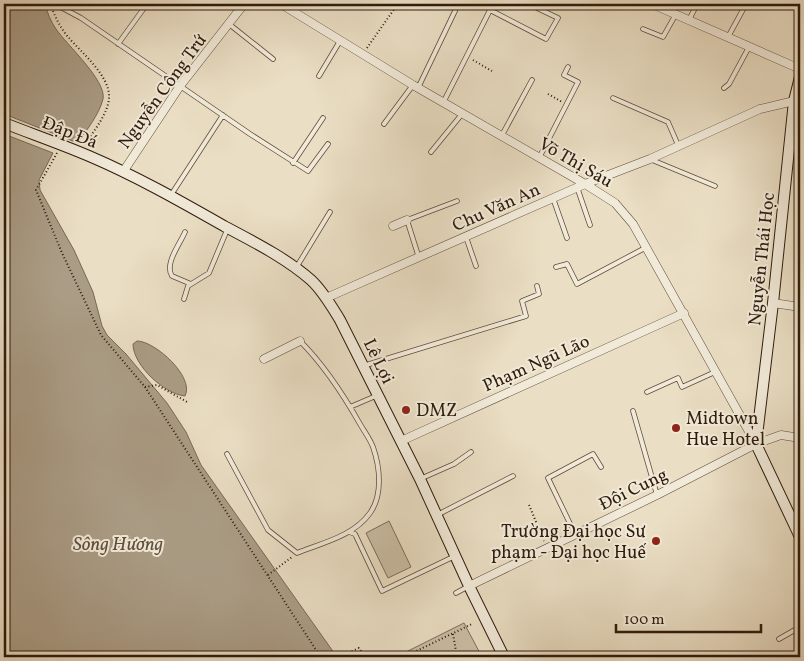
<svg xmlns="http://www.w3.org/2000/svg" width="804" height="661" font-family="Vollkorn,serif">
  <rect width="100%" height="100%" fill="#eadec4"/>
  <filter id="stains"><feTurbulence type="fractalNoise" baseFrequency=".004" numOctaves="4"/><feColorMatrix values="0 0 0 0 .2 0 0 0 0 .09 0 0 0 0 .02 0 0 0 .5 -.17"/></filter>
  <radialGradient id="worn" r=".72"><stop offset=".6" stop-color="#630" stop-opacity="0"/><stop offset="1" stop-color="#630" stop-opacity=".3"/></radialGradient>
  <path fill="#cabda5" stroke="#7c6c58" d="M389 521 411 567 388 578 366 533Z
    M464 623 482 657H396Z"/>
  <path fill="#aa9c85" stroke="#796855" d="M4 4H45C47 12 51 22 56 29 66 44 107 81 103 99 99 115 87 129 78 143L4 114Z
    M4 134 53 153 39 180 40 190 74 250 93 292 102 326 107 335 126 354 167 403 186 432 201 465 337 657H4Z
    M137 341C155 341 195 377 185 396 164 394 133 365 133 344Z"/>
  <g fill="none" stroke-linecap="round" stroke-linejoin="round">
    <g stroke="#5e4c3a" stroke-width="5.5">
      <path id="lane" d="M55 4 81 18 250 134 308 171 328 144
        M689 20 697 4
        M229 24 273 59
        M643 29 663 37 676 14
        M728 37 746 4
        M118 44 147 4
        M319 76 340 41
        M418 88 455 11
        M724 88 729 84 749 47
        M613 98 668 122 678 145
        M443 103 490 10 546 39 558 18 537 8
        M384 124 413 85
        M501 137 532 80
        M431 152 462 114
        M539 158 578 82 564 75 568 67
        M652 160 715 186
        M293 163 323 118
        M577 187 590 225
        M171 195 223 115
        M553 198 567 238
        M185 232C180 244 164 264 172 276L191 284
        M466 237 476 266
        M419 258 407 220 457 201
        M556 267 567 264 577 284 645 248
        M296 268 330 212
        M184 299 188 286 209 273 227 230
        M363 366 526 316 522 301 539 294 537 286
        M647 392 678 378 682 387 715 372
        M350 407 378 395
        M633 411 657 495
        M227 454 268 530 297 553C322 543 354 536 370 513 383 495 380 467 373 447 370 439 364 431 360 424 343 394 324 365 300 341
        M420 479 454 464 471 452
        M437 515 513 476
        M349 532 355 534 382 591 455 556
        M575 534 548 478 593 454 601 467
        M456 593 469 586
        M779 639 800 627"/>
    </g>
    <g stroke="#5e4c3a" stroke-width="9">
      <path id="street" d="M281 4 413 85 585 184 615 203 633 224 756 444
        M652 4 800 69
        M123 172 180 86 244 4
        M393 226 407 220
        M326 298 585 184 650 159 760 109 794 101
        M773 303 800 307
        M264 359 300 341
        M401 441 684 313
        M469 586 657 495 756 444 781 435 800 438"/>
    </g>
    <g stroke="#2f1b0c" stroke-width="12">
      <path id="secondary" d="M800 77 794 101 773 303 756 444 800 537
        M4 123C32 134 61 144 89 156 136 176 180 201 224 226 254 242 286 258 311 280 323 291 332 307 340 320L420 479 469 586 504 657"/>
    </g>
    <path stroke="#2f1b0c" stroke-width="2" stroke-dasharray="1 2.5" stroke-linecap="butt" d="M53 11C57 21 62 30 69 38 81 52 110 76 109 97 109 112 94 131 85 144
      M367 48 397 5
      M473 60 492 71
      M548 94 562 102
      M57 153 36 190 62 253 101 335 145 387 320 656 327 657
      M145 387 157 385 187 402
      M529 505 544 541
      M268 575 292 557
      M453 634 457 657
      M339 657 359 648 365 657
      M404 657 472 624"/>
    <use href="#lane" stroke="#f1ead9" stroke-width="4"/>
    <use href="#street" stroke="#f1ead9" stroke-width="8"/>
    <use href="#secondary" stroke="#f1ead9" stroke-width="10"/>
  </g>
  <g fill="#8f2418" stroke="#f1ead9" stroke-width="2">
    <circle cx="406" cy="410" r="5"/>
    <circle cx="676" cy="428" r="5"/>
    <circle cx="656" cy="541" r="5"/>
  </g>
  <g text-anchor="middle" stroke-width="4" stroke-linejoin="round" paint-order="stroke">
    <g font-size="18" fill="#2f1b0c" stroke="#f1ead9">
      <text transform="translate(162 91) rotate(-54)" y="6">Nguyễn Công Trứ</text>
      <text transform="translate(70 132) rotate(22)" y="6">Đập Đá</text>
      <text transform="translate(576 162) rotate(30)" y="6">Võ Thị Sáu</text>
      <text transform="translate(496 207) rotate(-24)" y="6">Chu Văn An</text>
      <text transform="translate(761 259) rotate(-84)" y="6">Nguyễn Thái Học</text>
      <text transform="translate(379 361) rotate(64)" y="6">Lê Lợi</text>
      <text transform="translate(536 363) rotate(-24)" y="6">Phạm Ngũ Lão</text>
      <text transform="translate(633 489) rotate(-26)" y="6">Đội Cung</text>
    </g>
    <g font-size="18" fill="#2f1b0c" stroke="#f1ead9" text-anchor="start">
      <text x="416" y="416">DMZ</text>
      <text x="686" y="424">Midtown<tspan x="686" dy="21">Hue Hotel</tspan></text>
      <text x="646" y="537" text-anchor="end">Trường Đại học Sư<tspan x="646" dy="21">phạm - Đại học Huế</tspan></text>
    </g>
    <g font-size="19" font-style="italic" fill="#604f3c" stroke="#f1ead9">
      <text x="118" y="550">Sông Hương</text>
    </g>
  </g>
  <rect width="804" height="661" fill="none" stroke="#eadec4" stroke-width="20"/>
  <rect x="5" y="5" width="794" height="651" fill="none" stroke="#2f1b0c" stroke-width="2.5"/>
  <rect x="10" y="10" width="784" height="641" fill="none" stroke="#2f1b0c"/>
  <path d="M616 624v8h145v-8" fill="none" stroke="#2f1b0c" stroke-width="2.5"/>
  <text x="624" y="624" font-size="15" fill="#2f1b0c" stroke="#f1ead9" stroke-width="4" paint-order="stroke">100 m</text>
  <rect width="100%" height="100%" filter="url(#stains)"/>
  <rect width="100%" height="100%" fill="url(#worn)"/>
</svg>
